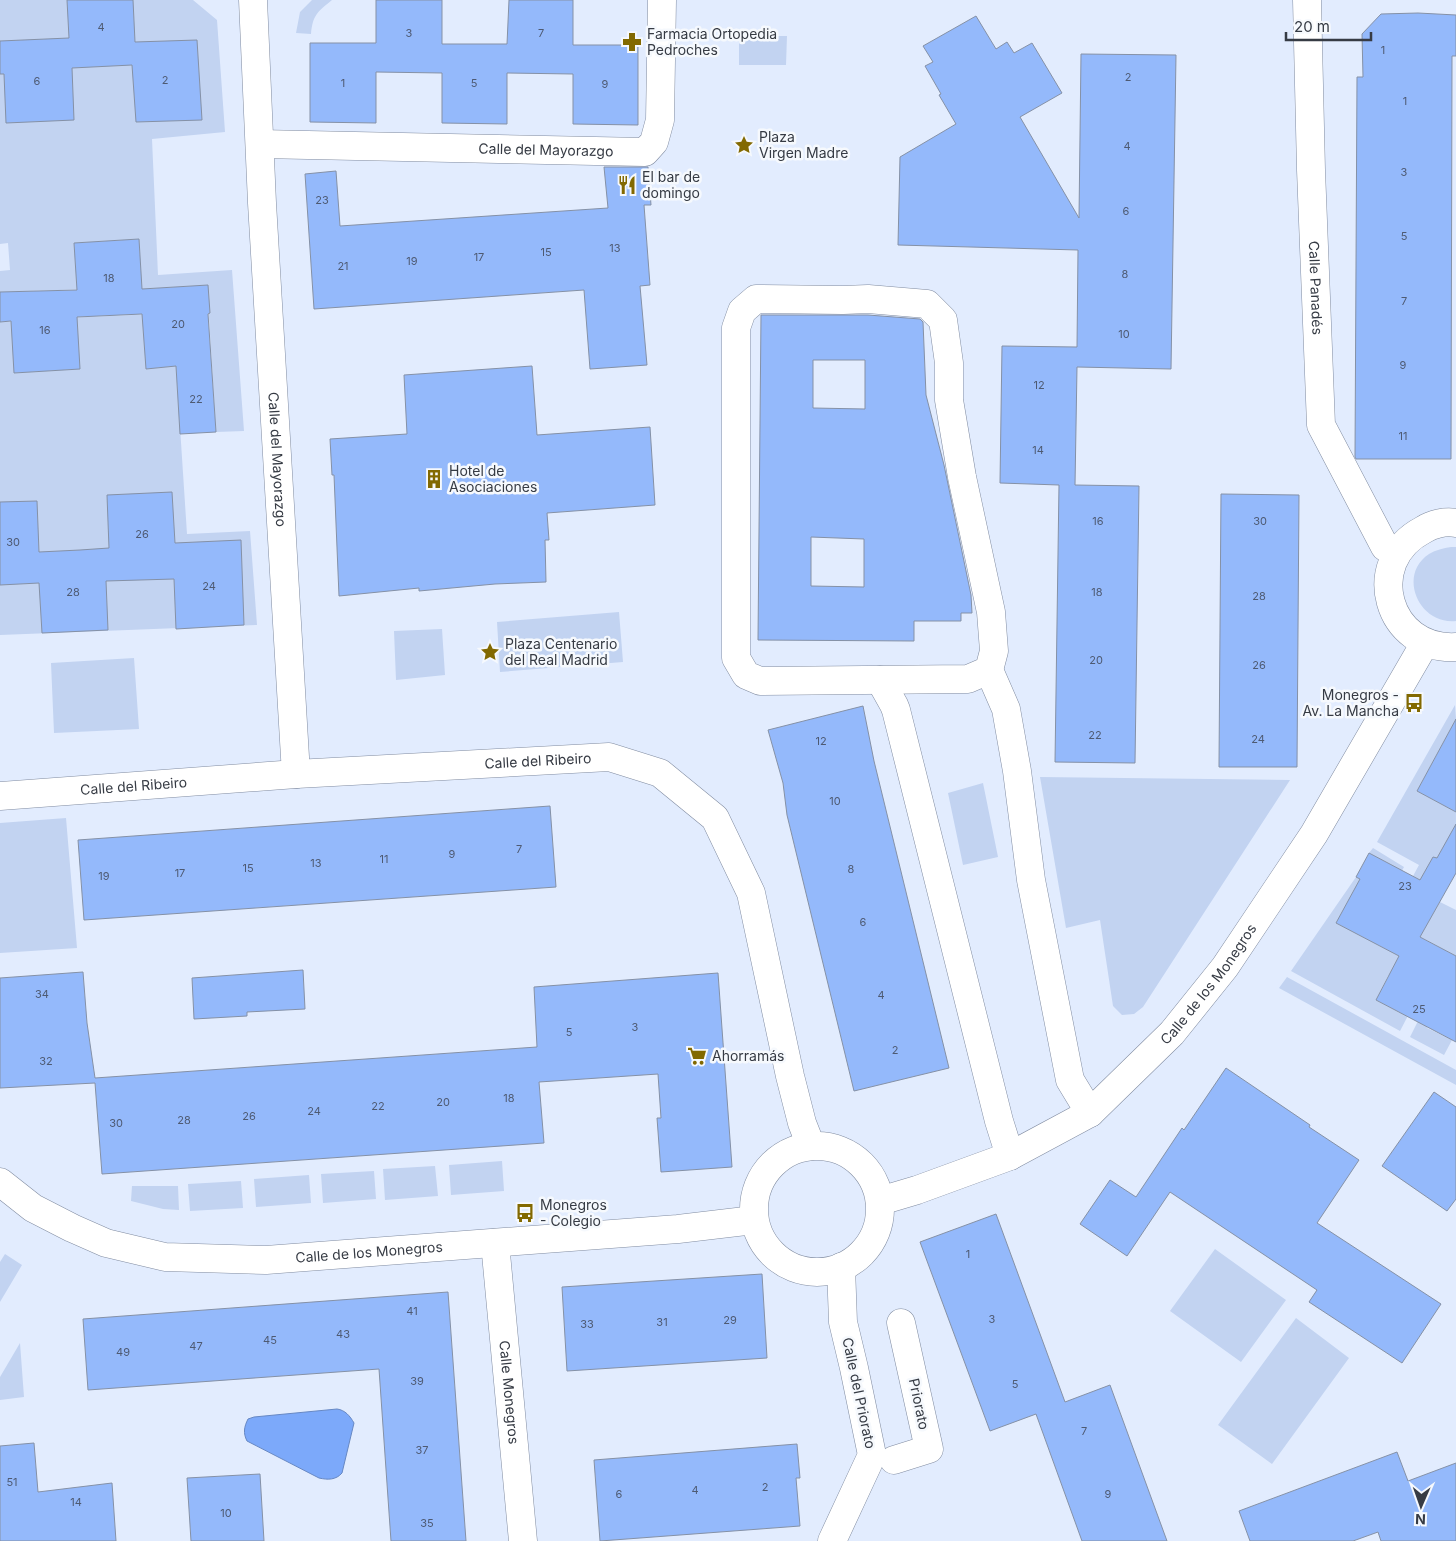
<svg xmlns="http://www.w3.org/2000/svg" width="1456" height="1541" font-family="Inter,sans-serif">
  <rect width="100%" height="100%" fill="#e2ecfe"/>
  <path fill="#c2d3f1" d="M0 0H193L217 20 225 132 152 139 158 275 232 270 244 431 216 432 207 285 141 289 139 239 74 243 76 266 90 289 0 292V271L10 270 8 243 0 244Z
    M312 0H332C317 12 313 15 311 34L296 33 300 12Z
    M739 36H787L786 65H739Z
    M157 314 147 369 176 366 187 534 250 531 257 625 0 635V322L26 321 14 373 79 369 63 318Z
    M1451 547H1456V621C1419 625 1397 575 1429 554 1436 550 1443 548 1451 547Z
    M619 612 623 662 500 672 497 622Z
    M442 629 445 675 396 680 394 631Z
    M134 658 139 729 54 733 51 663Z
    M1455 705 1456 719 1417 791 1456 812V824L1438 859 1433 857 1415 891 1407 887 1419 865 1377 842Z
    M1040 777 1290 780 1143 1007 1134 1014 1122 1015 1113 1006 1100 920 1066 928Z
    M983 783 998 857 963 865 948 793Z
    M66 818 77 948 0 953V823Z
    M1373 848 1404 867 1396 882 1393 866 1369 853Z
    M1356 877 1361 880 1336 923 1403 958 1388 976 1376 1000 1400 1013 1413 1006 1400 1031 1291 971Z
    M1440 902 1456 910V956L1417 935 1427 915 1431 917Z
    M1287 977 1456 1070V1085L1279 988Z
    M1423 1011 1433 1016 1427 1028 1452 1040 1444 1055 1410 1037Z
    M502 1161 504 1191 451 1195 449 1165Z
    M435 1166 438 1196 385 1200 383 1169Z
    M374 1171 376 1199 323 1203 321 1174Z
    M309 1175 311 1203 256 1207 254 1179Z
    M241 1181 243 1208 190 1211 188 1184Z
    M132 1186H178L179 1210 163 1209 131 1201Z
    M1215 1249 1286 1300 1241 1362 1170 1311Z
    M5 1254 22 1265 0 1302V1262Z
    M1296 1318 1349 1358 1272 1464 1218 1425Z
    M20 1343 24 1397 0 1400V1377Z"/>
  <path fill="#7ca9fa" stroke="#6788c3" d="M337 1409C345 1410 350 1416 354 1423L342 1473C336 1480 328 1480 319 1478L247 1441C243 1433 244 1427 248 1419L254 1417Z"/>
  <path fill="#94b9fb" stroke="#8591a6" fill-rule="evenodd" d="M67 0H133L135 42 197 40 202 120 136 122 132 65 72 68 74 120 6 123 4 74H0V41L69 38Z
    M376 0H442V44H507L509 0H573V45H638V125L573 124V74L507 73V124L442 123V73L376 72V123L310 122V43H376Z
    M1418 13 1456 15V56H1452L1451 459H1356L1355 457 1357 77H1363L1362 34 1381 14Z
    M976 16 996 49 1007 42 1014 53 1032 43 1062 93 1020 117 1079 218 1081 54 1176 55 1171 369 1077 367 1075 485 1139 486 1135 763 1055 762 1059 485 1000 483 1002 346 1077 347 1078 250 898 245 900 157 956 124 939 95 941 94 925 66 933 62 923 46Z
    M604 167H648L651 205H644L650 285 640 286 647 365 590 369 584 290 314 309 305 174 336 171 340 226 608 208Z
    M139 239 142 289 208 285 210 313 208 314 216 432 180 434 176 366 146 369 142 314 77 317 80 369 14 373 11 321 0 322V292L77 290 74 243Z
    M761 315H868L920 319 923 322 926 395 944 465 971 595 972 613H961V621H914V641L758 640ZM813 360H865V409L813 408ZM811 537 864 539V587L811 586Z
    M532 366 537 435 650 427 655 505 547 513 549 540H545L546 582 495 584 419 591V588L339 596 334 475H332L330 439 407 434 404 375Z
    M172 492 175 543 241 540 244 625 176 629 174 579 106 581 108 630 42 633 39 583 0 585V502L37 501 39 552 80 550 109 548 107 495Z
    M1221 494 1299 495 1297 767H1219Z
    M863 706 874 761 949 1068 854 1091 787 815 783 783 768 730Z
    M1456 719V812L1417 791Z
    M550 806 556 887 84 920 78 840Z
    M1456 824V873L1420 937 1456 956V1042L1376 1000 1399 956 1336 923 1360 879 1356 877 1369 853 1420 880 1433 857 1437 858Z
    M303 970 305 1009 247 1012V1016L194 1019 192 978Z
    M83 972 87 1023 95 1078 537 1047 534 987 718 973 732 1167 661 1172 657 1118H661L658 1074 539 1082 544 1143 102 1174 95 1083 0 1088V978Z
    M1226 1068 1310 1125 1309 1127 1359 1160 1317 1223 1441 1304 1402 1363 1309 1302 1317 1290 1170 1192 1127 1256 1080 1224 1110 1180 1136 1197 1182 1128 1184 1130Z
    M1434 1092 1456 1107V1199L1447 1211 1382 1166Z
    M996 1214 1065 1402 1110 1385 1167 1541H1082L1036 1414 990 1431 920 1242Z
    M762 1274 767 1358 567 1371 562 1287Z
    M448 1292 466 1541H391L379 1369 88 1390 83 1319Z
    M34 1443 38 1492 112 1483 116 1541H0V1446Z
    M797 1444 800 1478H796L800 1526 600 1541 594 1460Z
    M1397 1452 1408 1481 1456 1463V1541H1381L1378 1532 1353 1541H1250L1239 1511Z
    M260 1474 264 1541H191L187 1478Z"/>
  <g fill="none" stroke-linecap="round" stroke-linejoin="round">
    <g stroke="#818ca1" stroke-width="29">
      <g id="street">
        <path id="s1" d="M253 0 262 203 296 774"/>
        <path id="s2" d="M1307 0 1311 170 1321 425 1385 547 1396 553"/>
        <path id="s3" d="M260 144 645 152 654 142 660 120 662 0"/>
        <path d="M756 299 843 300 868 299 927 304 943 320 949 363V400L962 477 991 612 994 651 989 670 968 679 760 681 746 675 736 658V328L742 311Z"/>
        <path d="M1456 523C1445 521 1432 524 1423 530 1362 562 1387 651 1456 647"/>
        <path d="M989 670 1006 709 1017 771 1031 880 1070 1080 1090 1113"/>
        <path d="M880 680 894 705 896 710 999 1121 1010 1156"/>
        <path id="s4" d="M0 796 296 774 609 757 660 773 715 818 751 893 790 1076 802 1123 811 1146"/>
        <circle cx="817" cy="1209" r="63"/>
        <path id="s5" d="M0 1182 33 1208 72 1228 106 1243 165 1257 266 1260 678 1229 754 1220"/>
        <path id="s6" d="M880 1201 917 1190 1010 1156 1090 1113 1172 1033 1225 967 1314 834 1425 643"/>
        <path id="s7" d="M495 1243 523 1541"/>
        <path d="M894 1460 929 1449 901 1323"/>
        <path d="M832 1541 872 1455 854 1368 843 1322 841 1267"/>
      </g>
    </g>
    <use href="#street" stroke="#fff" stroke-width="28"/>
  </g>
  <defs>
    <g id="pharmacy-bare" transform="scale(1.5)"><path d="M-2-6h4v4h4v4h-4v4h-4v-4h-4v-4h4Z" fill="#826901" stroke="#f6f9fd" stroke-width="2.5" paint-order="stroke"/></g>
    <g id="sight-bare" transform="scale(1.5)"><path d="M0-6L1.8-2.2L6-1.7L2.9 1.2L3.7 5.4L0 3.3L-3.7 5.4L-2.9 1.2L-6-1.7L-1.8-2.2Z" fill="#826901" stroke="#f6f9fd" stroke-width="2.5" paint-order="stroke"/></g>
    <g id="restaurant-bare" transform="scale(1.5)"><path d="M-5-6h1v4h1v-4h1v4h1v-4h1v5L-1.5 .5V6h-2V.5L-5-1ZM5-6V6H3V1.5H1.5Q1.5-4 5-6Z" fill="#826901" stroke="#f6f9fd" stroke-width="2.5" paint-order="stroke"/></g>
    <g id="building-bare" transform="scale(1.5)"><path d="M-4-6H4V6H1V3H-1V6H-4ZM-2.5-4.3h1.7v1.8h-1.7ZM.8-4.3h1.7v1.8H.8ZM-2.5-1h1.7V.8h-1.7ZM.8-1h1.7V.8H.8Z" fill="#826901" stroke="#f6f9fd" stroke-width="2.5" paint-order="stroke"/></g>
    <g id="bus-bare" transform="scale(1.5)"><path d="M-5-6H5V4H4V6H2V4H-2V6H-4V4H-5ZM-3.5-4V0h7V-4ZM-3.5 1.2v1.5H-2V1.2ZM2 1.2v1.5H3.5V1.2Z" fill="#826901" stroke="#f6f9fd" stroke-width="2.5" paint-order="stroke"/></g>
    <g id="supermarket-bare" transform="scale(1.5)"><path d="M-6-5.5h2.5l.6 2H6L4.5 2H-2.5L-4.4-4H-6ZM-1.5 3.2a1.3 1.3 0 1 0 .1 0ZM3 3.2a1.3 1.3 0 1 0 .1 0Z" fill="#826901" stroke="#f6f9fd" stroke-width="2.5" paint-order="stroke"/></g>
  </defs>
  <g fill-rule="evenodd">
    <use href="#pharmacy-bare" x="632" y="42"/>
    <use href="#sight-bare" x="744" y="145"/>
    <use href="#restaurant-bare" x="627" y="185"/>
    <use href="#building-bare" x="434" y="479"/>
    <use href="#sight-bare" x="490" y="652"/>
    <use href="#bus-bare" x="1414" y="703"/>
    <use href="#supermarket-bare" x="697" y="1056"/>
    <use href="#bus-bare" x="525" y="1213"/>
  </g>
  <g text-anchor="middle" stroke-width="5" stroke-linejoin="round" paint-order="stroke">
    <g font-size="11" fill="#4e5a72">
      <text x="101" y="31">4</text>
      <text x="409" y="37">3</text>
      <text x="541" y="37">7</text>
      <text x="1383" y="54">1</text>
      <text x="1128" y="81">2</text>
      <text x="165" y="84">2</text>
      <text x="37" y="85">6</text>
      <text x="343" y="87">1</text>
      <text x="474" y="87">5</text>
      <text x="605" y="88">9</text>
      <text x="1405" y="105">1</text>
      <text x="1127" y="150">4</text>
      <text x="1404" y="176">3</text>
      <text x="322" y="204">23</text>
      <text x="1126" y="215">6</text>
      <text x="1404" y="240">5</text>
      <text x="615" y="252">13</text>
      <text x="546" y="256">15</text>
      <text x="479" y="261">17</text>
      <text x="412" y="265">19</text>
      <text x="343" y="270">21</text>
      <text x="1125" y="278">8</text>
      <text x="109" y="282">18</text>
      <text x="1404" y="305">7</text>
      <text x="178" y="328">20</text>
      <text x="45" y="334">16</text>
      <text x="1124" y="338">10</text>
      <text x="1403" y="369">9</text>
      <text x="1039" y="389">12</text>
      <text x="196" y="403">22</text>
      <text x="1403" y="440">11</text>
      <text x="1038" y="454">14</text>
      <text x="1098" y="525">16</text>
      <text x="1260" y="525">30</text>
      <text x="142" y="538">26</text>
      <text x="13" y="546">30</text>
      <text x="209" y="590">24</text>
      <text x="73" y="596">28</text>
      <text x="1097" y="596">18</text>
      <text x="1259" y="600">28</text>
      <text x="1096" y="664">20</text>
      <text x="1259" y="669">26</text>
      <text x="1095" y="739">22</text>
      <text x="1258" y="743">24</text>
      <text x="821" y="745">12</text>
      <text x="835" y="805">10</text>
      <text x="519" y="853">7</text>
      <text x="452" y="858">9</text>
      <text x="384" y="863">11</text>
      <text x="316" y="867">13</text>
      <text x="248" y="872">15</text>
      <text x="851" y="873">8</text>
      <text x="180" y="877">17</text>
      <text x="104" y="880">19</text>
      <text x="1405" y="890">23</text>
      <text x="863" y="926">6</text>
      <text x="42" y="998">34</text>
      <text x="881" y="999">4</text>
      <text x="1419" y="1013">25</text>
      <text x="635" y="1031">3</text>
      <text x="569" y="1036">5</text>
      <text x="895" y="1054">2</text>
      <text x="46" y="1065">32</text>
      <text x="509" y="1102">18</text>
      <text x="443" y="1106">20</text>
      <text x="378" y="1110">22</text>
      <text x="314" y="1115">24</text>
      <text x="249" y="1120">26</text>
      <text x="184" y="1124">28</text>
      <text x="116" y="1127">30</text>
      <text x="968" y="1258">1</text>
      <text x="412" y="1315">41</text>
      <text x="992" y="1323">3</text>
      <text x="730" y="1324">29</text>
      <text x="662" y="1326">31</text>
      <text x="587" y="1328">33</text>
      <text x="343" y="1338">43</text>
      <text x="270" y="1344">45</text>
      <text x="196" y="1350">47</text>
      <text x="123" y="1356">49</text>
      <text x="417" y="1385">39</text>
      <text x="1015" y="1388">5</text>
      <text x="1084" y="1435">7</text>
      <text x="422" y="1454">37</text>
      <text x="12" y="1486">51</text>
      <text x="765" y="1491">2</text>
      <text x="695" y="1494">4</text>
      <text x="619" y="1498">6</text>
      <text x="1108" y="1498">9</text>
      <text x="76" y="1506">14</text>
      <text x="226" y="1517">10</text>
      <text x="427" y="1527">35</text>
    </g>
    <g font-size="14" fill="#363b44" stroke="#f6f9fd" text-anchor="start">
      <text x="647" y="39">Farmacia Ortopedia<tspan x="647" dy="16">Pedroches</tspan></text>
      <text x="759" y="142">Plaza<tspan x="759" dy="16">Virgen Madre</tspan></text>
      <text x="642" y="182">El bar de<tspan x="642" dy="16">domingo</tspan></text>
      <text x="449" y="476">Hotel de<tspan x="449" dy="16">Asociaciones</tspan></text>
      <text x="505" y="649">Plaza Centenario<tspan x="505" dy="16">del Real Madrid</tspan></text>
      <text x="1399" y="700" text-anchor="end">Monegros -<tspan x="1399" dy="16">Av. La Mancha</tspan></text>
      <text x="712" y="1061">Ahorramás</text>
      <text x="540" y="1210">Monegros<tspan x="540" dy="16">- Colegio</tspan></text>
    </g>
    <g font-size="14" fill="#363b44" stroke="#f6f9fd">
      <text dy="5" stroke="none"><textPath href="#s3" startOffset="286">Calle del Mayorazgo</textPath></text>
      <text dy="5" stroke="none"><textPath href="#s2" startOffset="288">Calle Panadés</textPath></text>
      <text dy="5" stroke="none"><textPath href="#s1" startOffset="460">Calle del Mayorazgo</textPath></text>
      <text dy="5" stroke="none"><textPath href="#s4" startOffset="539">Calle del Ribeiro</textPath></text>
      <text dy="5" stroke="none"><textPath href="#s4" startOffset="134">Calle del Ribeiro</textPath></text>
      <text dy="5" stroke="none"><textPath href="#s6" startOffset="404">Calle de los Monegros</textPath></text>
      <text dy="5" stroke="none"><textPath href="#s5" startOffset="388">Calle de los Monegros</textPath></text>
      <text dy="5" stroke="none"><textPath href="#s7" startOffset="150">Calle Monegros</textPath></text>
      <text transform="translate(859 1393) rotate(78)" y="5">Calle del Priorato</text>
      <text transform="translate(919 1404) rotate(78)" y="5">Priorato</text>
    </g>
  </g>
  <g transform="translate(1421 1506) rotate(182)" stroke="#f6f9fd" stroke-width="4" paint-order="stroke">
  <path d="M0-4L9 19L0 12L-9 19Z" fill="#363b44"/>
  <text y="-8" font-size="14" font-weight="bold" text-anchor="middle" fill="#363b44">N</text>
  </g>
  <path d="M1286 32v8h85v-8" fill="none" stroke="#363b44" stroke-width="2.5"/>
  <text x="1294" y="32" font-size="15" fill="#363b44" stroke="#f6f9fd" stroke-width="4" paint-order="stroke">20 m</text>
</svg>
